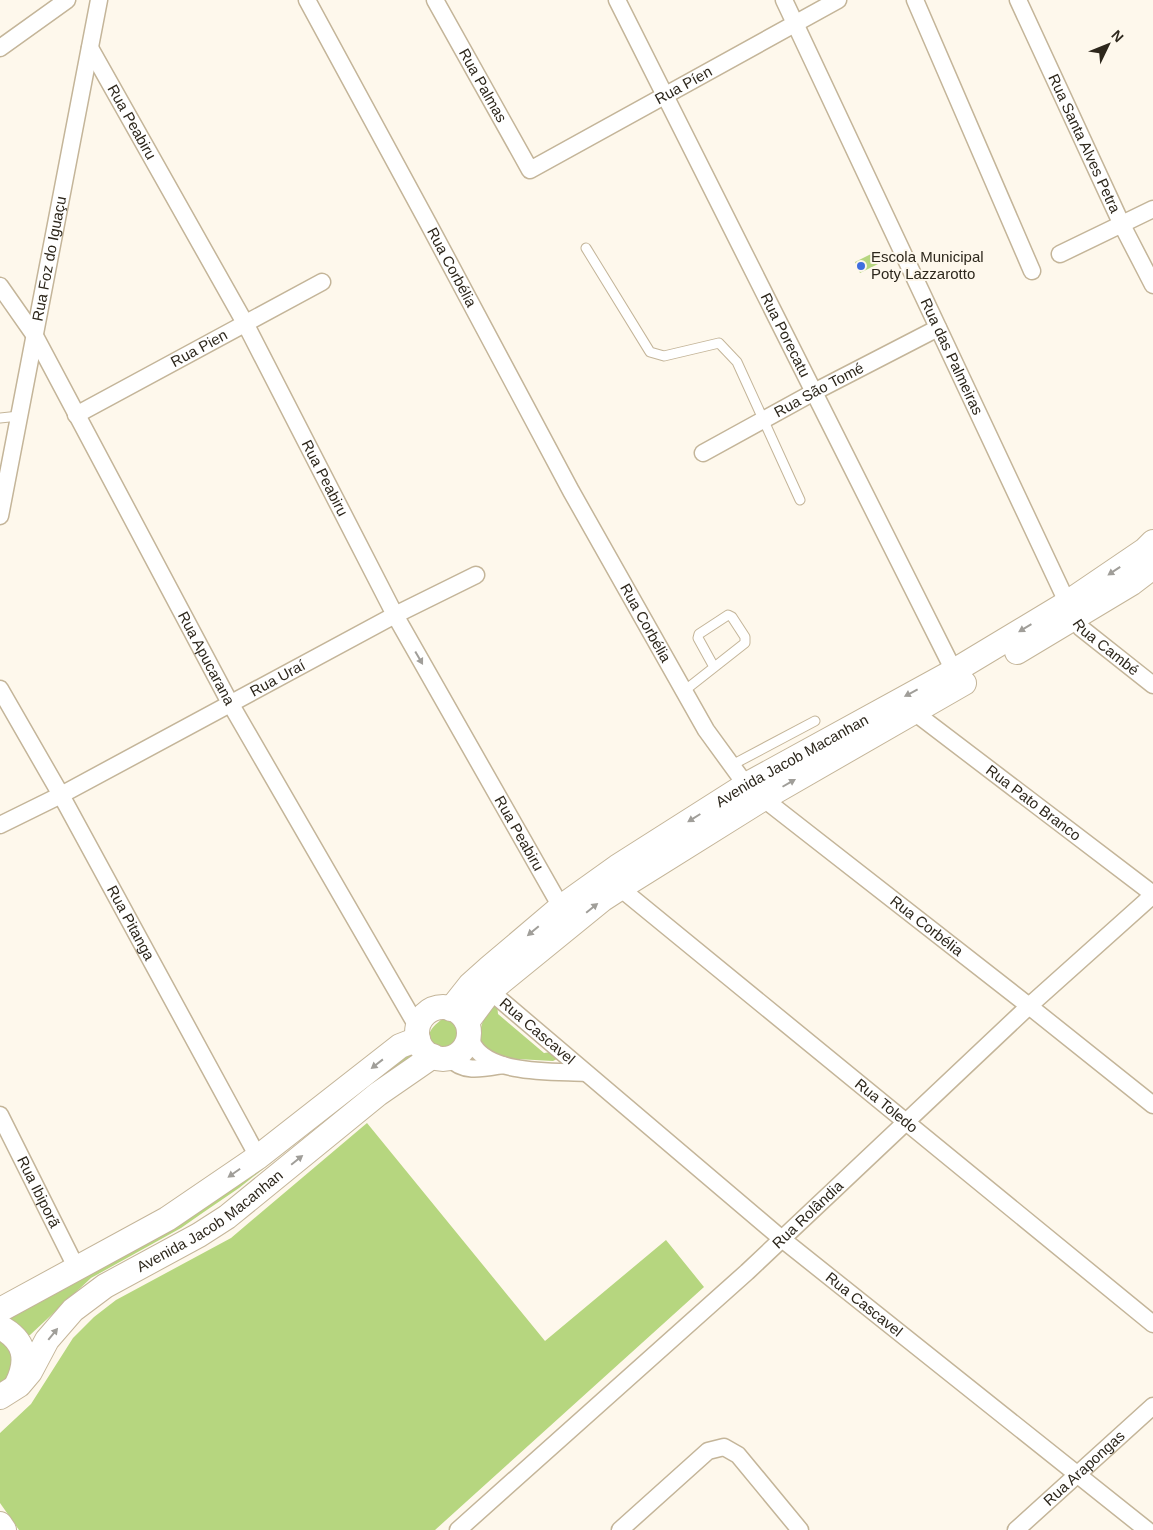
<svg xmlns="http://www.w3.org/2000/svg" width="1153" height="1530" font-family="Arial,sans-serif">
  <rect width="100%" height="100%" fill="#fef8ec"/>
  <path fill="#b6d67f" d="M875 252 880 263 860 273 855 262Z
    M497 1004 498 1014 544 1053 557 1051V1059L553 1061 498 1058 480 1042C479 1026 484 1018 492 1005Z
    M443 1018C447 1018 452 1019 455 1021 471 1031 453 1048 442 1050L432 1045C424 1033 434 1026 443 1018Z
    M406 1048 419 1061 383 1077 348 1102 239 1188 201 1214 181 1228 91 1278 30 1335H28L7 1317Z
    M367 1123 545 1341 666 1240 704 1287 435 1530H19L0 1503V1433L31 1404 73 1338 94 1317 116 1300 231 1238Z
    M0 1338 13 1350 12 1374 0 1385Z"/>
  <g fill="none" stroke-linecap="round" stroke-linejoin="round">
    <g stroke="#c4b599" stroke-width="11">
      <path id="lane" d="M586 248 650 352 664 356 719 343 737 362 800 500
        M0 418 19 416
        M684 691 745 643V637L732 617 728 615 699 634 698 638 714 667
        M732 765 815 721"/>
    </g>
    <g stroke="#c4b599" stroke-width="19">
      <g id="street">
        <path id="s1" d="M307 0 428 223 571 491 706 730 746 785 1029 1006 1153 1105"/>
        <path id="s2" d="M435 0 530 170 838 0"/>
        <path id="s3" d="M617 0 954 671"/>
        <path id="s4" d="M784 0 1075 619 1081 628 1153 685"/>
        <path d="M915 0 1032 271"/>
        <path id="s5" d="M1018 0 1122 225 1153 285"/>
        <path d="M0 48 67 0"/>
        <path id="s6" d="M90 48 245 323 395 615 561 907"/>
        <path d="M1060 254 1153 209"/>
        <path id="s7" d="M0 286 35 336 230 703 418 1028"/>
        <path id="s8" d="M76 415 322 282"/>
        <path id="s9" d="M703 453 814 392 938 328"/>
        <path id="s10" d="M0 516 99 0"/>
        <path id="s11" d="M0 689 61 795 258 1157"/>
        <path id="s12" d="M914 712 1153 894"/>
        <path id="s13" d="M0 825 61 795 395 615 476 575"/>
        <path id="s14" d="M620 888 1153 1324"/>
        <path id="s15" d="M490 991 782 1239 1147 1530"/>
        <path d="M469 1035C471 1038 472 1043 474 1046 492 1075 556 1071 586 1073"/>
        <path d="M450 1058C463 1074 485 1068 503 1065"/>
        <path id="s16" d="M0 1115 77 1269"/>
        <path id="s17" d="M458 1530 747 1272 1029 1006 1153 895"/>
        <path d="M620 1530 708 1451 724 1447 738 1455 800 1530"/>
        <path id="s18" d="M1016 1530 1153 1406"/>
      </g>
    </g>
    <g stroke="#c4b599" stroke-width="26">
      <g id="secondary">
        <path d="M1017 652 1132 583 1153 567"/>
        <circle cx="443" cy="1033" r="26"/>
        <path id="s19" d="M451 1009 470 985 489 968 561 907 617 867 746 785 954 671 1067 603 1145 550 1153 542"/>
        <path d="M467 1022 490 991 603 899 620 888 764 798 964 683"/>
        <path d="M0 1310 167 1219 258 1157 400 1046 418 1039"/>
        <path d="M0 1327C25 1340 29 1359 17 1384"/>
        <path id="s20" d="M0 1397 19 1385 30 1372 47 1340 73 1310 105 1286 199 1235 227 1217 378 1094 433 1056"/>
        <path d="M0 1524 4 1530"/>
      </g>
    </g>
    <use href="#lane" stroke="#fff" stroke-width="9"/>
    <use href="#street" stroke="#fff" stroke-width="16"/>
    <use href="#secondary" stroke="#fff" stroke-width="24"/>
  </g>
  <defs><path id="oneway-solid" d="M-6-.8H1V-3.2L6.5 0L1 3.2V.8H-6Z" transform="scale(1.25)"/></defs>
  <g fill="#a09e99">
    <use href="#oneway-solid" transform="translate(1114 571) rotate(146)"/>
    <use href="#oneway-solid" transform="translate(1025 628) rotate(149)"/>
    <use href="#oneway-solid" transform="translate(419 658) rotate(60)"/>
    <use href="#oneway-solid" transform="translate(911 693) rotate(152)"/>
    <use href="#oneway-solid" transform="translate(789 783) rotate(-30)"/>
    <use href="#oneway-solid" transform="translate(694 818) rotate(148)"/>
    <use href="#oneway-solid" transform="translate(592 908) rotate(-39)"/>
    <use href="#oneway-solid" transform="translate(533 931) rotate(140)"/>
    <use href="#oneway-solid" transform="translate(377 1064) rotate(142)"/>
    <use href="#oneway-solid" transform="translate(297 1160) rotate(-39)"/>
    <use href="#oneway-solid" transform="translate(234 1173) rotate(145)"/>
    <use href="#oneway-solid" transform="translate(53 1334) rotate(-51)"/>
  </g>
  <circle fill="#3f6edf" stroke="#fef8ec" stroke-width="2" cx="861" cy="266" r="5"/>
  <g text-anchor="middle" stroke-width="4" stroke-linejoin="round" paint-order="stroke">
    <g font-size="15" fill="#2d271c" stroke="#fef8ec">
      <text dy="5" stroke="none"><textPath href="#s2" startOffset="370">Rua Píen</textPath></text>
      <text dy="5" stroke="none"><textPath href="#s2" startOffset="98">Rua Palmas</textPath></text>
      <text dy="5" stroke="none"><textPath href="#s6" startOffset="85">Rua Peabiru</textPath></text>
      <text dy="5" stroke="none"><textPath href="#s5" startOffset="158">Rua Santa Alves Petra</textPath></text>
      <text dy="5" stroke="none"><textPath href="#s10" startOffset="262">Rua Foz do Iguaçu</textPath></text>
      <text dy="5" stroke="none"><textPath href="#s1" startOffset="304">Rua Corbélia</textPath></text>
      <text dy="5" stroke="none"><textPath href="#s3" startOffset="375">Rua Porecatu</textPath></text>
      <text dy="5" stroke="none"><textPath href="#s8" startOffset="140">Rua Pien</textPath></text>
      <text dy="5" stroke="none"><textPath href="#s4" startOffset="394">Rua das Palmeiras</textPath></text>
      <text dy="5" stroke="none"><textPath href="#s9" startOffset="132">Rua São Tomé</textPath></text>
      <text dy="5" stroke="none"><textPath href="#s6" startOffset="490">Rua Peabiru</textPath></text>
      <text dy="5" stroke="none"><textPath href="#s1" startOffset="709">Rua Corbélia</textPath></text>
      <text dy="5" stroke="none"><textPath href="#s4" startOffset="726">Rua Cambé</textPath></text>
      <text dy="5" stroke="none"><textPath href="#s7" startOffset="426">Rua Apucarana</textPath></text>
      <text dy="5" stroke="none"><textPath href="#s13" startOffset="314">Rua Uraí</textPath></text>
      <text dy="5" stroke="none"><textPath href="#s19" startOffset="424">Avenida Jacob Macanhan</textPath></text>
      <text dy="5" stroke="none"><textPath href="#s12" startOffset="150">Rua Pato Branco</textPath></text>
      <text dy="5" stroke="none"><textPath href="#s6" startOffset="895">Rua Peabiru</textPath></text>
      <text dy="5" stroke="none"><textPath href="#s11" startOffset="268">Rua Pitanga</textPath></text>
      <text dy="5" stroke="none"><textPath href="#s1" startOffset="1129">Rua Corbélia</textPath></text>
      <text dy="5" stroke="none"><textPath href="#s15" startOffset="62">Rua Cascavel</textPath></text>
      <text dy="5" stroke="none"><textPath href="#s14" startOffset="344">Rua Toledo</textPath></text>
      <text dy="5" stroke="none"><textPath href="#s16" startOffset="86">Rua Ibiporã</textPath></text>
      <text dy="5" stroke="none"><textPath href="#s17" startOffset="471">Rua Rolândia</textPath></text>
      <text dy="5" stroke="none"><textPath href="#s20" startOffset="279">Avenida Jacob Macanhan</textPath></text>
      <text dy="5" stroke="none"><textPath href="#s15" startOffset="488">Rua Cascavel</textPath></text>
      <text dy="5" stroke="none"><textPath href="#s18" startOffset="92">Rua Arapongas</textPath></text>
    </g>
    <g font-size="15" fill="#2d271c" stroke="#fef8ec" text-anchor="start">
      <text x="871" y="262">Escola Municipal<tspan x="871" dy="17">Poty Lazzarotto</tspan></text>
    </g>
  </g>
  <g transform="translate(1108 45) rotate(47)" stroke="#fef8ec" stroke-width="4" paint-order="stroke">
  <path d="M0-4L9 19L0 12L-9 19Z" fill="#2d271c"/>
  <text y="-8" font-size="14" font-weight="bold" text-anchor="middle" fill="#2d271c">N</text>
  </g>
</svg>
